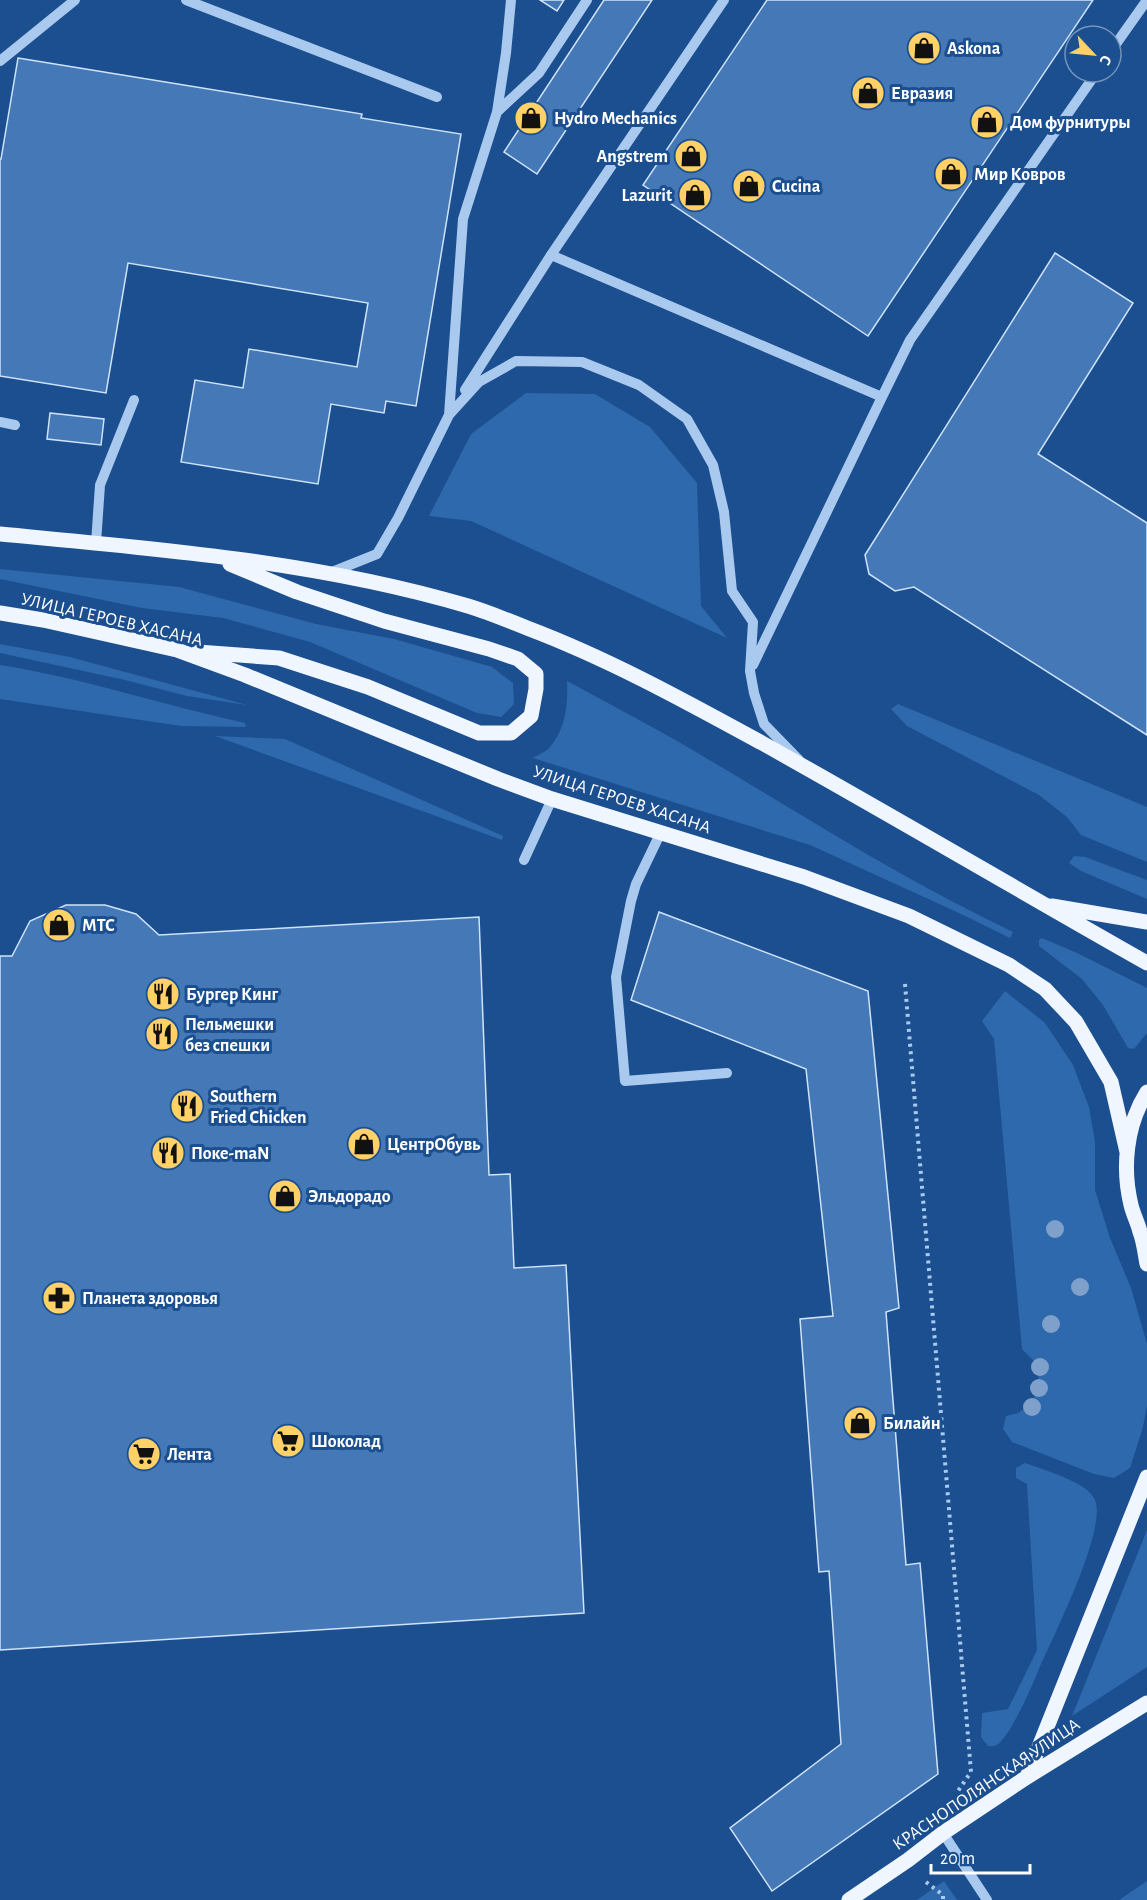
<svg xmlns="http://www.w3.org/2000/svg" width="1147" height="1900" font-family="'Alegreya Sans',sans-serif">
  <rect width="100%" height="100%" fill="#1b4f8f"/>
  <path fill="#2e69ad" d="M526 393 595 394 650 427 697 483 701 606 727 638 471 521 429 516 471 434Z
    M0 569 179 587 316 624 394 639 492 667 513 683 514 704 501 717 477 713 310 642 223 618 142 608 0 579Z
    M0 644 70 657 247 705 187 696 125 680 0 653Z
    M0 665C83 678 163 705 245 723L246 727 181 726 0 699Z
    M567 681C604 701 642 721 679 742 790 807 897 877 1013 932L1010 938 959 913 810 845 533 758C538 755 545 752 549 748 566 729 568 704 567 681Z
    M898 704 1147 807V862L1081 835 1067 817 1039 795 907 726 891 709Z
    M215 736 285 739 503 836 502 840Z
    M1074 856 1085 857 1147 880V899L1081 871 1069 863Z
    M1042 938 1077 953 1147 988V1033L1134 1049 1128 1048 1103 1005 1082 979 1039 946V940Z
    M1005 991 1045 1023 1073 1065 1089 1107 1095 1142V1190L1110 1238 1131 1288 1147 1344V1405L1143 1427 1130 1468 1114 1478 1094 1474 1012 1442 1003 1429 1006 1416 1018 1413 1032 1403 1039 1381 1036 1363 1022 1349 994 1039 982 1021Z
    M1025 1463C1043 1470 1085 1481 1094 1498 1110 1525 1052 1639 1039 1669 1032 1686 1011 1735 997 1745 993 1747 992 1746 988 1746L981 1737 982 1713 1008 1709 1037 1650 1027 1484 1016 1478V1468Z
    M1147 1530V1667L1072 1716Z
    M944 1881 957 1900H917Z
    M1147 1881V1900H1119Z"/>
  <path fill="#4478b7" stroke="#cfe3fa" stroke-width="1.5" d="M540 0H564L557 11Z
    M604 0H652L537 174 504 152Z
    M767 0H1093L868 336 643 185Z
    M18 58 362 114 361 118 461 134 416 406 386 401 384 413 331 404 318 484 181 462 195 380 243 388 249 349 357 367 368 303 128 263 106 393 0 376V159H1Z
    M1055 253 1133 303 1038 454 1147 523V735L914 587 895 591 869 574 865 555Z
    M50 413 104 419 101 445 47 439Z
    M66 905H105L136 914 159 935 479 917 489 1175 510 1174 514 1268 566 1265 584 1613 0 1650V956H12L30 921Z
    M659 912 868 991 899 1308 886 1312 906 1565 920 1563 938 1774 772 1891 730 1828 841 1744 829 1571 819 1572 800 1319 833 1316 806 1069 631 1000Z"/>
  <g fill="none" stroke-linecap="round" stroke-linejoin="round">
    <path stroke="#a9c9ee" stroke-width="4" stroke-dasharray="3 4.5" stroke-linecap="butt" d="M905 984 971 1772 958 1791
      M926 1882 943 1895V1900"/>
    <path stroke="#a9c9ee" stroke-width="10" d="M186 0 437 97
      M1111 51 1147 0
      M0 61 75 0
      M497 112 506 53 511 0
      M551 255 724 0
      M465 390 551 255 882 397 753 665
      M882 397 910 340 1097 72
      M449 415 463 219 497 112 539 73 587 0
      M0 422 15 425
      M96 543 100 485 134 400
      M332 572 377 554 398 518 449 415 479 382 516 361 582 362 639 385 687 419 713 465 724 512 732 591 753 622 750 671 754 693 764 724 799 760
      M661 832 636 884 631 901 616 977 625 1081 727 1073
      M524 860 552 799
      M943 1833 987 1900"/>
    <path stroke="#f0f6ff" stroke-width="15" d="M0 534C157 549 316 561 468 606 488 612 507 620 527 628 609 659 685 701 762 743 891 815 1018 890 1147 963
      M0 613 43 620 177 650 245 675 498 779 552 799 804 877 909 916 1009 965 1045 989 1076 1022 1111 1082 1127 1152
      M198 652 279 658 368 687 479 733H511L531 716 536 689V674L518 659 489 649 384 621 297 592 230 564
      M1052 906 1147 922
      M1147 1092C1126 1125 1122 1168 1131 1205 1133 1214 1138 1223 1140 1232 1144 1242 1145 1254 1147 1264
      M1027 1777 1147 1477
      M849 1900 908 1860 943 1833 1027 1777 1147 1703"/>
  </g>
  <g fill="#7ea0ca">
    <circle cx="1055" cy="1229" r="9"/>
    <circle cx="1080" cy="1287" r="9"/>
    <circle cx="1051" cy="1324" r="9"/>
    <circle cx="1040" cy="1367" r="9"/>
    <circle cx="1039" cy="1388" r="9"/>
    <circle cx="1032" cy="1407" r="9"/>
  </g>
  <defs>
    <g id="shop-disc" transform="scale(1.725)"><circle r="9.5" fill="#ffd166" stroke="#1b4f8f"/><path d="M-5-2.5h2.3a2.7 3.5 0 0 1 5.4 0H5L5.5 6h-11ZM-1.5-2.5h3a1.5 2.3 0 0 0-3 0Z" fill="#111"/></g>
    <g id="restaurant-disc" transform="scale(1.725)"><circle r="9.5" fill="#ffd166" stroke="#1b4f8f"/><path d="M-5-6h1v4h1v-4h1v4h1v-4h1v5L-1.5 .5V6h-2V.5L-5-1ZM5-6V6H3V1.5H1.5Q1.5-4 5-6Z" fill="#111"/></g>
    <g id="pharmacy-disc" transform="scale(1.725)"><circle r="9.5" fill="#ffd166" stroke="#1b4f8f"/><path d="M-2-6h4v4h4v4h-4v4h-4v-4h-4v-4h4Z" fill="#111"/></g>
    <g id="supermarket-disc" transform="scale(1.725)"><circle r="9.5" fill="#ffd166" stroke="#1b4f8f"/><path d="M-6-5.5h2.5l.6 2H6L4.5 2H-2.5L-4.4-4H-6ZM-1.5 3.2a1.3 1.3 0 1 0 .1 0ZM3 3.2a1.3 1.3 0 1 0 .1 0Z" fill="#111"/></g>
  </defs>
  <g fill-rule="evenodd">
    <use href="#shop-disc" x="924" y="48"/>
    <use href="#shop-disc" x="868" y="93"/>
    <use href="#shop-disc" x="531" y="118"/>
    <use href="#shop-disc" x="987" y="122"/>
    <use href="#shop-disc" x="691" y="156"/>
    <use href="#shop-disc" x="951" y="174"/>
    <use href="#shop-disc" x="749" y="186"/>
    <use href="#shop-disc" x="695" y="195"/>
    <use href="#shop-disc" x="59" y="925"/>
    <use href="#restaurant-disc" x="163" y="994"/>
    <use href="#restaurant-disc" x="162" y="1034"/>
    <use href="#restaurant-disc" x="187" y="1106"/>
    <use href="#shop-disc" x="364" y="1144"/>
    <use href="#restaurant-disc" x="168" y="1153"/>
    <use href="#shop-disc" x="285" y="1196"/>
    <use href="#pharmacy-disc" x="59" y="1298"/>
    <use href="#shop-disc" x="860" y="1423"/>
    <use href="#supermarket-disc" x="288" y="1441"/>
    <use href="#supermarket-disc" x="144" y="1454"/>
  </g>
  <g text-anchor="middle" stroke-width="6" stroke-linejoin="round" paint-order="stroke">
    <g font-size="18" font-weight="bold" fill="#fff" stroke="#1b4f8f" text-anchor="start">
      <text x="947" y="54">Askona</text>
      <text x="891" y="99">Евразия</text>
      <text x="554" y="124">Hydro Mechanics</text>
      <text x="1010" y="128">Дом фурнитуры</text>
      <text x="668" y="162" text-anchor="end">Angstrem</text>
      <text x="974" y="180">Мир Ковров</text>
      <text x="772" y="192">Cucina</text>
      <text x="672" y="201" text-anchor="end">Lazurit</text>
      <text x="82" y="931">МТС</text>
      <text x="186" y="1000">Бургер Кинг</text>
      <text x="185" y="1030">Пельмешки<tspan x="185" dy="21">без спешки</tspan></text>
      <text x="210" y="1102">Southern<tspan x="210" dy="21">Fried Chicken</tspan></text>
      <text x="387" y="1150">ЦентрОбувь</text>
      <text x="191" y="1159">Поке-maN</text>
      <text x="308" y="1202">Эльдорадо</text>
      <text x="82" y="1304">Планета здоровья</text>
      <text x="883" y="1429">Билайн</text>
      <text x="311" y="1447">Шоколад</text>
      <text x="167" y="1460">Лента</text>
    </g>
    <g font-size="18" fill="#fff" stroke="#1b4f8f">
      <text transform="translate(112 619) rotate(13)" y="6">УЛИЦА ГЕРОЕВ ХАСАНА</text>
      <text transform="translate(622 799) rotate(18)" y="6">УЛИЦА ГЕРОЕВ ХАСАНА</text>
      <text transform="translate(986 1784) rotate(-34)" y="6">КРАСНОПОЛЯНСКАЯ УЛИЦА</text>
    </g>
  </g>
  <g transform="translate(1093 54) rotate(116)"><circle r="28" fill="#1b4f8f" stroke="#7695bc" stroke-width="1.5"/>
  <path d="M0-4.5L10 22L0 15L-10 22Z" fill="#ffd166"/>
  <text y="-9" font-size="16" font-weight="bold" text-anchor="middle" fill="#ffffff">С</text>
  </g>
  <path d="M931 1864v9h99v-9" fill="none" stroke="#ffffff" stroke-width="3"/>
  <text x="940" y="1864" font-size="18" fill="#ffffff" stroke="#1b4f8f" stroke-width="4.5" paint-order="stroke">20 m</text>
</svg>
